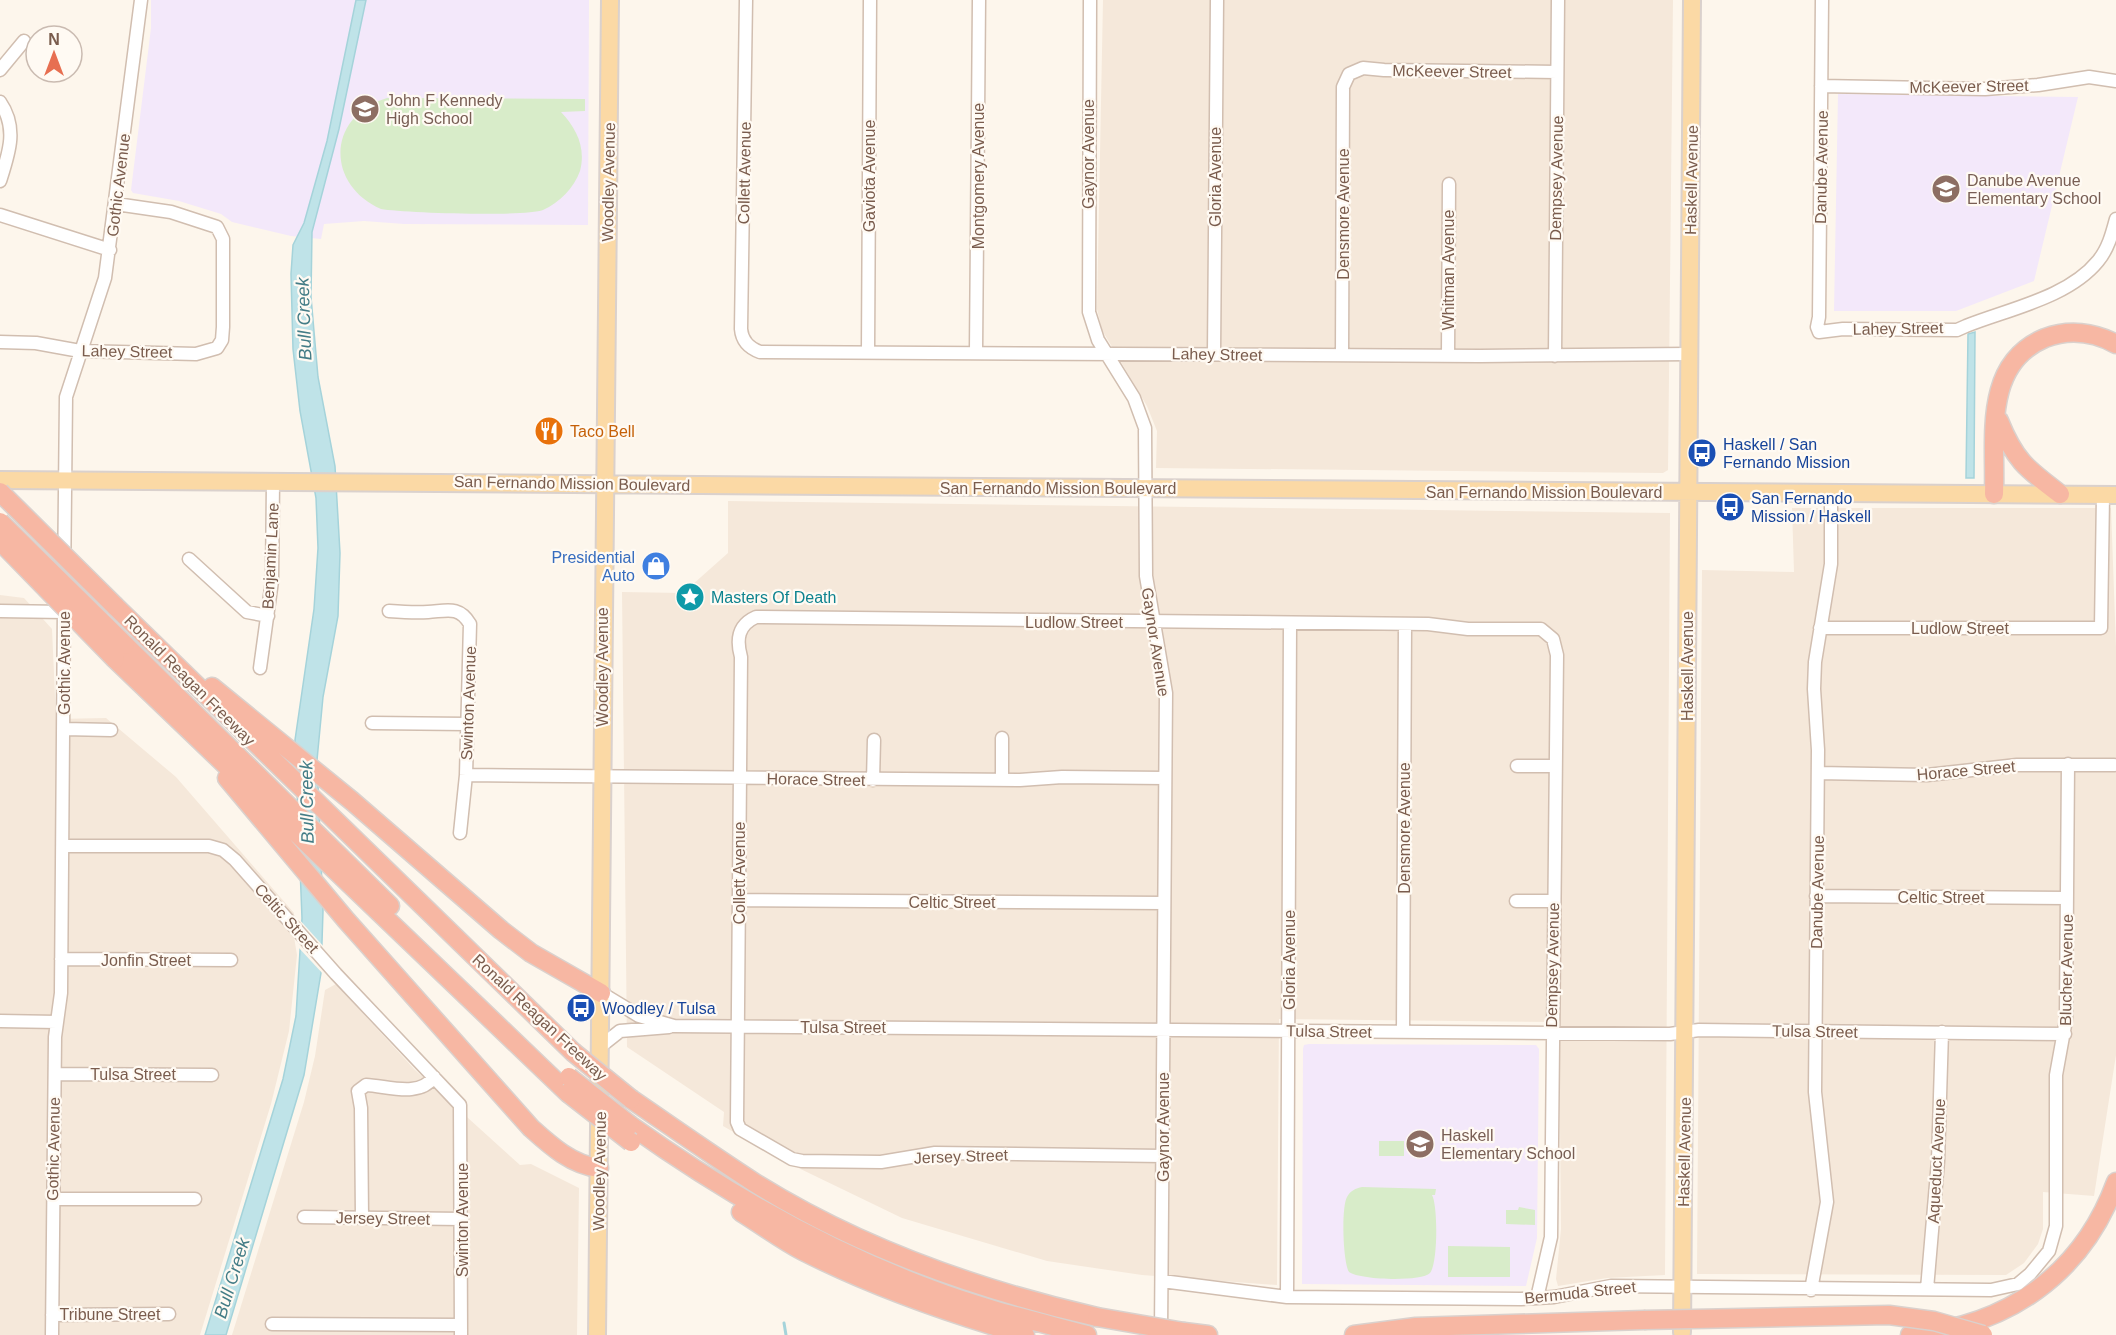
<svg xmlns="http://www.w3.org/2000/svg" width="2116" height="1335" font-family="Helvetica,sans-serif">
  <rect width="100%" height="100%" fill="#fdf6ec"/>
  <path fill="#f5e8da" d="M1103 0H1673L1668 470 1663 473 1156 468 1157 431 1147 406 1102 330 1097 309Z
    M728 501 1670 513 1665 1275 1607 1278 1558 1286 1556 1279 1561 1229 1559 1022 1279 1019 1277 1285 1142 1275 1047 1261 902 1218 784 1161 723 1126 724 1112 627 1047 622 592 683 593 728 553Z
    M1792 508H2111L2116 647V1055L2094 1196 2043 1192V1229L2038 1244 2024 1263 2006 1275 1697 1274 1702 570 1794 572Z
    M0 595 24 598 52 629 56 719 106 718 176 777 294 913V937L297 955 289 1031 271 1104 200 1335H0Z
    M336 984 415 1070 520 1165 531 1164 579 1188 577 1335H232L304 1102 315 1056 325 990Z"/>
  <path fill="#f3e8fa" d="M151 0H589L588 225 404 224 364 221 324 224 321 239 291 236 232 222 221 214 179 201 133 193 131 190 151 28Z
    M1838 94 2078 97 2034 281 1956 311H1834Z
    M1309 1044 1536 1045 1539 1049 1537 1238 1526 1286 1302 1284 1303 1049 1304 1045Z"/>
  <path fill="#d8ecc9" d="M387 98 585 99V111L561 112C577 129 586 148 580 171 574 188 559 203 543 210 526 217 404 213 381 209 325 184 327 116 387 98Z
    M1379 1141H1404V1156H1379Z
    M1362 1187 1436 1189 1435 1195H1432C1438 1205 1438 1264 1430 1273 1421 1282 1360 1280 1349 1272 1343 1262 1341 1208 1347 1197 1350 1191 1356 1188 1362 1187Z
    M1519 1207 1535 1210V1225L1506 1224V1210H1518Z
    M1448 1246 1510 1247V1277H1448Z"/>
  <path fill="#bfe3e8" stroke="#a5d3da" stroke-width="1.5" d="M356 0H366L339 129 312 232 311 297 318 377 335 466 340 553 338 616 323 697 317 760 323 911 321 973 304 1075 226 1335H205L283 1079 296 1016 302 918 295 740 314 609 318 548 316 498 300 411 293 349 291 274 293 245 304 223 327 141Z
    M1975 332 1974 478H1966L1968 334Z"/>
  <path fill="#fdf6ec" d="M299 919 325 948 324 975 298 947Z"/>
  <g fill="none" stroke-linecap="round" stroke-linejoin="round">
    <path stroke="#a5d3da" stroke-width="3" d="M784 1323 786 1335"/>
    <g stroke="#d1beb0" stroke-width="15">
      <path id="minor" d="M746 0 741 329C742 341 749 348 760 352L1480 356 1689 354
        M1090 0 1089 312 1098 340 1134 398 1145 428 1146 576 1166 693 1161 1333
        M1822 0 1819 317 1817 327 1819 332 1843 329 1957 330 1966 326C2008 309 2068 298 2098 261 2108 249 2112 234 2116 219
        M0 70 24 41
        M1821 86 1985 89 2038 85 2089 77 2116 81
        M0 102C18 128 9 153 0 181
        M0 215 110 250
        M0 342 36 343 80 351 196 354 217 348 222 340 223 327V239L217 227 171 212 116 204
        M868 352 870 0
        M976 352 979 0
        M1214 353 1217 0
        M1342 355 1343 87 1349 74 1363 68 1384 70 1557 72
        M1448 356 1449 184
        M1555 356 1558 0
        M189 559 247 612 268 616
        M64 587 66 397 105 278 141 0
        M0 611 64 612
        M389 611C402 612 415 613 428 612 446 611 459 605 470 624L466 775 460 833
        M1820 628H2101L2103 495
        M260 668 272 581 273 481
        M372 723 467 724
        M64 729 111 730
        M1517 766H1554
        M1818 773 1927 775 2017 765H2114
        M466 775 1020 780 1062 777 1165 778
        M873 780 874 740
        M1002 780V738
        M63 846H209L223 850 235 860 336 974 460 1105 461 1335
        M1816 896 2067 898
        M739 900 1164 903
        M1516 901H1553
        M61 959 231 960
        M601 993 639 1016 674 1026 1670 1034 1699 1030 2065 1034
        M0 1021 57 1022
        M1403 1032 1405 625
        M601 1046 620 1031 669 1027
        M55 1074 212 1075
        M1163 1156 935 1153 881 1162 802 1161 792 1159 740 1129 737 1122 741 657C736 639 738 625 756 617L1428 624 1468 629H1541L1553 639 1557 655 1551 1237 1537 1298
        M53 1199H195
        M304 1217 462 1219
        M362 1218 361 1108 358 1091 366 1085C388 1086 419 1098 434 1077
        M1162 1281 1287 1297 1521 1299 1554 1297 1611 1286 1991 1290 2018 1284 2030 1274 2049 1251 2056 1226V1075L2066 1020 2068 764
        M1927 1289 1938 1161 1942 1032
        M1811 1290 1827 1202 1815 1092 1818 750 1814 689 1815 662 1831 564V493
        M1287 1297 1290 624
        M52 1315 169 1314
        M272 1324 461 1325
        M52 1335 55 1037 61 993 64 605"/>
    </g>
    <g stroke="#dad1cd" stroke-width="20">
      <path id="major" d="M0 480 2116 495
        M1682 1332 1692 0
        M597 1335 610 0"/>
    </g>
    <g stroke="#dad1cd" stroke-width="21">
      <path id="highway" d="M1999 421C2015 461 2027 469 2060 494
        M1994 494C1996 439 1982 364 2045 338 2069 329 2094 332 2116 344
        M115 606 573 1052
        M125 645 390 906
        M115 659 568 1093
        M212 687 352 801 501 930 531 953 601 993
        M227 778 346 920 531 1128C551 1146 572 1165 599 1168
        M631 1099C672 1127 713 1156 755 1183 858 1247 979 1290 1097 1317
        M630 1125C724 1192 825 1250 933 1290 983 1309 1035 1321 1087 1335
        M741 1212C762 1225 782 1240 803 1251 874 1287 948 1313 1025 1335
        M1184 1332 1208 1335
        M1354 1335 1416 1327 1644 1320
        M1910 1335C2007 1326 2082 1275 2116 1182"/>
    </g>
    <use href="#minor" stroke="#fff" stroke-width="12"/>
    <use href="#major" stroke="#fbd9a5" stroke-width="16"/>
    <use href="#highway" stroke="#f7b7a3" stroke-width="18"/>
    <g stroke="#dad1cd" stroke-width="21" stroke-linecap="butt">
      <path id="highway-bridge" d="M0 492 115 606
        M0 522 125 645
        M0 541 115 659
        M573 1052 631 1099
        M569 1077 630 1125
        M568 1093 631 1142
        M1097 1317 1184 1332
        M1644 1320 1889 1315 1934 1321 1983 1335"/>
    </g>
    <use href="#highway-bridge" stroke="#f7b7a3" stroke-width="18"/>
  </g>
  <defs>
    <g id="school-disc" transform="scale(1.5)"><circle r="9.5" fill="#8d6e63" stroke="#fffaf3"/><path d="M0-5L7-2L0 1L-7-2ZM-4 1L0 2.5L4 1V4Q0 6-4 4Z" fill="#fff"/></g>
    <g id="restaurant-disc" transform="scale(1.5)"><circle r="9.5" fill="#e8710a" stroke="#fffaf3"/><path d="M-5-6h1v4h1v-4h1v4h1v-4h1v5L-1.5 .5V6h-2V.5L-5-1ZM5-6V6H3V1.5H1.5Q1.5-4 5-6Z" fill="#fff"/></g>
    <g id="bus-disc" transform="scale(1.5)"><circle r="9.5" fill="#1a4fb4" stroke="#fffaf3"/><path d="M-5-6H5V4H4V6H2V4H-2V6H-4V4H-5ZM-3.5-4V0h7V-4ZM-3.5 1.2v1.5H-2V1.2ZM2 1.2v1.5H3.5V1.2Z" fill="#fff"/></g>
    <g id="shop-disc" transform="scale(1.5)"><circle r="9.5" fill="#3f7fe0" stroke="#fffaf3"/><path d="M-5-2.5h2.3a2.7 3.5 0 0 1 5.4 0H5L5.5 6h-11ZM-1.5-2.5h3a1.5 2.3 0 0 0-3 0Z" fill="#fff"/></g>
    <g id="sight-disc" transform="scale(1.5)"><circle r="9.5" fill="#0f9aa8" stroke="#fffaf3"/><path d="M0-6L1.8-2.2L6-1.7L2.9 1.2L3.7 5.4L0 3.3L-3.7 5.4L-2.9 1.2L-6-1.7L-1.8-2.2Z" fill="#fff"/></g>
  </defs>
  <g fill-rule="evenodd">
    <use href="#school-disc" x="365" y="109"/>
    <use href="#school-disc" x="1946" y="189"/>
    <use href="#restaurant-disc" x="549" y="431"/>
    <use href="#bus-disc" x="1702" y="453"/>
    <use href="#bus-disc" x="1730" y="507"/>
    <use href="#shop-disc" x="656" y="566"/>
    <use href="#sight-disc" x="690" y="597"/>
    <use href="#bus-disc" x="581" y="1008"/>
    <use href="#school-disc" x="1420" y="1144"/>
  </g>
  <g text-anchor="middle" stroke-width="4.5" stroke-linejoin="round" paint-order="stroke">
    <g font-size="16" fill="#7a5c4d" stroke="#fffaf3">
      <text transform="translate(1452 71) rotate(1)" y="6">McKeever Street</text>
      <text transform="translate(1969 86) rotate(-1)" y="6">McKeever Street</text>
      <text transform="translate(1088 154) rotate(-90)" y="6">Gaynor Avenue</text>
      <text transform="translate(1821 167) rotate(-89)" y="6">Danube Avenue</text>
      <text transform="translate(744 173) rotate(-89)" y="6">Collett Avenue</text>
      <text transform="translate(869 176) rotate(-90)" y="6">Gaviota Avenue</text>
      <text transform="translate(978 176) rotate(-90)" y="6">Montgomery Avenue</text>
      <text transform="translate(1215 177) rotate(-90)" y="6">Gloria Avenue</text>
      <text transform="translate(1556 178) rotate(-89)" y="6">Dempsey Avenue</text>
      <text transform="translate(1691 180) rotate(-89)" y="6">Haskell Avenue</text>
      <text transform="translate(608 182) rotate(-89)" y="6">Woodley Avenue</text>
      <text transform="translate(118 185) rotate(-83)" y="6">Gothic Avenue</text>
      <text transform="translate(1343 214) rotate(-90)" y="6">Densmore Avenue</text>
      <text transform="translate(1448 270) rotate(-90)" y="6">Whitman Avenue</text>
      <text transform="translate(1898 328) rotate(-1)" y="6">Lahey Street</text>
      <text transform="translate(127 351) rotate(1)" y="6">Lahey Street</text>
      <text transform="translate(1217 354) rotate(1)" y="6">Lahey Street</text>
      <text transform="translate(572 483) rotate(1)" y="6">San Fernando Mission Boulevard</text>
      <text x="1058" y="494">San Fernando Mission Boulevard</text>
      <text x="1544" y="498">San Fernando Mission Boulevard</text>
      <text transform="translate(270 556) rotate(-87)" y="6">Benjamin Lane</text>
      <text x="1074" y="628">Ludlow Street</text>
      <text x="1960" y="634">Ludlow Street</text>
      <text transform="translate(1156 642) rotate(81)" y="6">Gaynor Avenue</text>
      <text transform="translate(64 663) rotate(-90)" y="6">Gothic Avenue</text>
      <text transform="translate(1687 666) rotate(-90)" y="6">Haskell Avenue</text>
      <text transform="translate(602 667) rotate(-90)" y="6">Woodley Avenue</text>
      <text transform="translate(190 680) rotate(45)" y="6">Ronald Reagan Freeway</text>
      <text transform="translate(468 703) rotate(-88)" y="6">Swinton Avenue</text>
      <text transform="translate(1966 770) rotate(-5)" y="6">Horace Street</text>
      <text transform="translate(816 779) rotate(1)" y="6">Horace Street</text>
      <text transform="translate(1404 828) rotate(-90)" y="6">Densmore Avenue</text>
      <text transform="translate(739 873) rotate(-90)" y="6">Collett Avenue</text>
      <text transform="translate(1817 892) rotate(-89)" y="6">Danube Avenue</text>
      <text x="1941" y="903">Celtic Street</text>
      <text x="952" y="908">Celtic Street</text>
      <text transform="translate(287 918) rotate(48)" y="6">Celtic Street</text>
      <text x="146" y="966">Jonfin Street</text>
      <text transform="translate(1289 960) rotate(-90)" y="6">Gloria Avenue</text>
      <text transform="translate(1552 965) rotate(-89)" y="6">Dempsey Avenue</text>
      <text transform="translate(2066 970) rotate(-89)" y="6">Blucher Avenue</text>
      <text transform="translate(540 1017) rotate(43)" y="6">Ronald Reagan Freeway</text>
      <text x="843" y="1033">Tulsa Street</text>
      <text transform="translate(1329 1031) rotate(1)" y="6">Tulsa Street</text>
      <text transform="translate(1815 1031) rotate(1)" y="6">Tulsa Street</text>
      <text x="133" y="1080">Tulsa Street</text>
      <text transform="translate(1163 1127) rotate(-90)" y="6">Gaynor Avenue</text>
      <text transform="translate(53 1149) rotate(-89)" y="6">Gothic Avenue</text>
      <text transform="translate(1684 1152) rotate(-89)" y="6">Haskell Avenue</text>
      <text transform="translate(961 1156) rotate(-2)" y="6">Jersey Street</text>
      <text transform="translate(1936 1161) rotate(-87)" y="6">Aqueduct Avenue</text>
      <text transform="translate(599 1171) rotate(-89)" y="6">Woodley Avenue</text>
      <text transform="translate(383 1218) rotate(1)" y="6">Jersey Street</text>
      <text transform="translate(462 1220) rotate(-90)" y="6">Swinton Avenue</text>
      <text transform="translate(1580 1292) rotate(-6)" y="6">Bermuda Street</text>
      <text x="110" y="1320">Tribune Street</text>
    </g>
    <g font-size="16" fill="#785e54" stroke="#fffaf3" text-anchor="start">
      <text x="386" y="106">John F Kennedy<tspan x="386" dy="18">High School</tspan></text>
      <text x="1967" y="186">Danube Avenue<tspan x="1967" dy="18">Elementary School</tspan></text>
      <text x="1441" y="1141">Haskell<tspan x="1441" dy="18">Elementary School</tspan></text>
    </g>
    <g font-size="16" fill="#c56008" stroke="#fffaf3" text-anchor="start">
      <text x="570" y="437">Taco Bell</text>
    </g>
    <g font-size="16" fill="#164399" stroke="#fffaf3" text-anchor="start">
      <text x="1723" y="450">Haskell / San<tspan x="1723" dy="18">Fernando Mission</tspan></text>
      <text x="1751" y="504">San Fernando<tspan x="1751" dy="18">Mission / Haskell</tspan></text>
      <text x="602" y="1014">Woodley / Tulsa</text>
    </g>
    <g font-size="16" fill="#366cbe" stroke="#fffaf3" text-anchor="end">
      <text x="635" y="563">Presidential<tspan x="635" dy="18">Auto</tspan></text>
    </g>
    <g font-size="16" fill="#0d838f" stroke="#fffaf3" text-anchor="start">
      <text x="711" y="603">Masters Of Death</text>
    </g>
    <g font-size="18" font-style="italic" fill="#437c86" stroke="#fffaf3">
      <text transform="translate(304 319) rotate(-92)" y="6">Bull Creek</text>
      <text transform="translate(307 802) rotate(-91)" y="6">Bull Creek</text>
      <text transform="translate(232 1278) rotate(-73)" y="6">Bull Creek</text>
    </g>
  </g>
  <g transform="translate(54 54)"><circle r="28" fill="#fffaf3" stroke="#cabbb1" stroke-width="1.5"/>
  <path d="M0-4.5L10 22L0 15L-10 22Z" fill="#e76f51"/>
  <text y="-9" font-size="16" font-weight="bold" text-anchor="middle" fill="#7a5c4d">N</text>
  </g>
</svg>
